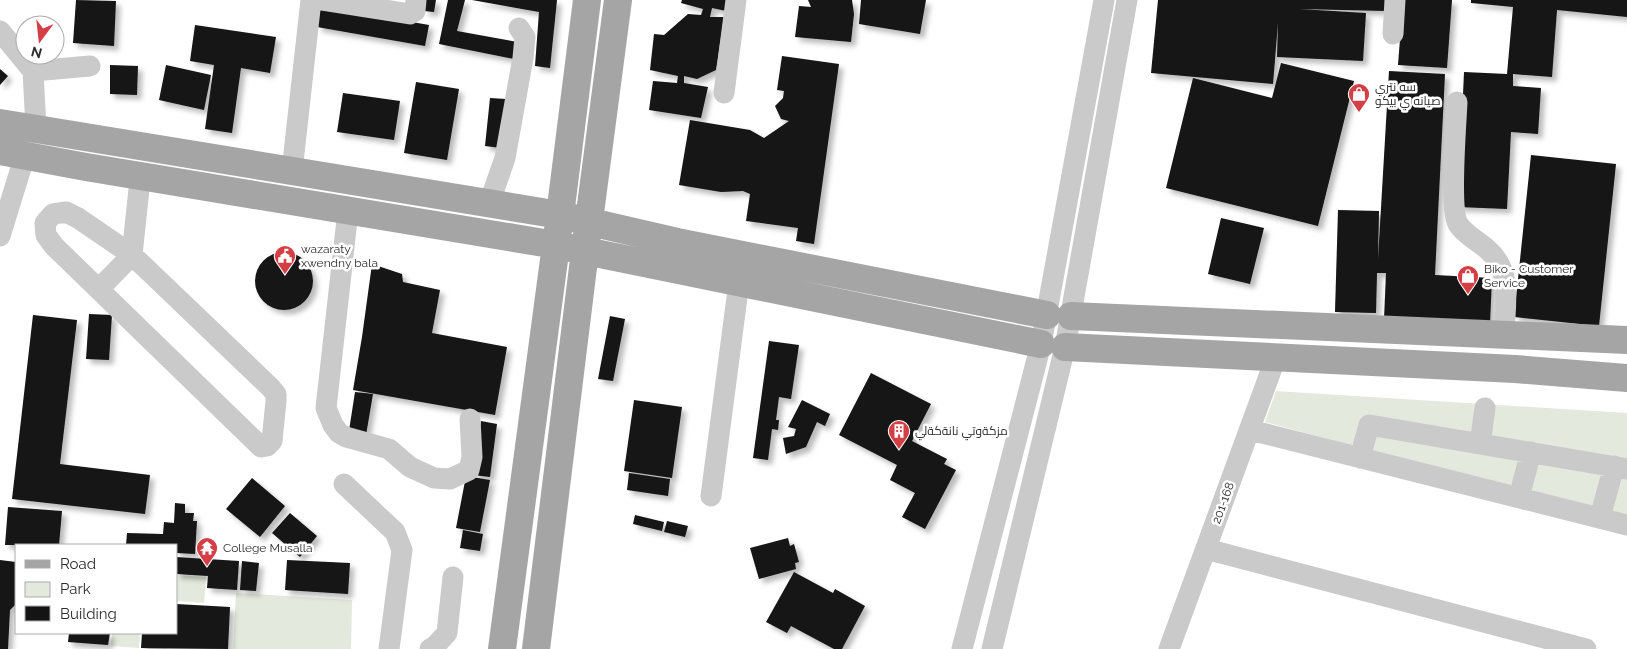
<svg xmlns="http://www.w3.org/2000/svg" width="1627" height="649" font-family="Raleway,Cairo,sans-serif">
  <defs>
    <filter id="shadow"><feDropShadow dx="4.5" dy="4.5" stdDeviation="2.5" flood-color="#0004"/></filter>
  </defs>
  <rect width="100%" height="100%" fill="#fff"/>
  <path fill="#e3e9dc" d="M1276 391 1627 413V521L1265 422Z
    M176 575 206 577 204 603 176 601Z
    M236 593 352 600 351 649H233Z
    M112 633H140L139 648 111 646Z"/>
  <path fill="#141414" filter="url(#shadow)" d="M76 0 116 1 114 46 73 43Z
    M426 0H436L434 12 424 11Z
    M448 0H465L457 31 523 43 519 60 439 44Z
    M472 0H557L550 68 535 66 539 12Z
    M682 0H733L731 12 712 8 710 17H724L716 70 697 79 684 76V83L708 87 701 118 649 110 653 81 677 83 678 76 650 70 654 34 664 35 688 14 701 15 703 9 681 3Z
    M808 0H852L854 14 851 42 795 37 799 6 811 7Z
    M861 0H926L920 34 859 24Z
    M1158 0H1386V11L1299 9 1366 13 1363 61 1277 57 1278 23 1273 84 1151 73Z
    M1403 0H1452L1447 68 1398 65Z
    M1471 0H1627V17L1557 10 1552 77 1513 74V86L1541 88 1538 134 1511 132 1507 209 1458 207 1464 72 1507 74 1513 7 1471 3Z
    M321 6 429 25 425 46 317 27Z
    M195 25 276 37 270 73 241 68 232 133 205 129 214 65 190 61Z
    M782 56 839 64 814 244 796 241 798 228 746 221 750 194 743 191 721 192 679 185 690 120 750 130 764 138 789 121 781 119 775 106 783 98 784 91 777 90Z
    M1281 63 1354 81 1318 226 1166 188 1193 78 1272 98Z
    M110 65 138 66 137 95 110 94Z
    M166 65 211 75 204 110 159 100Z
    M0 69 8 76 0 85Z
    M1389 71 1445 74 1435 275 1492 278 1490 324 1384 319 1386 273H1377L1376 313 1335 312 1338 210 1379 211 1378 259Z
    M416 82 459 89 447 160 404 153Z
    M343 93 400 101 394 140 337 132Z
    M490 98 506 99 501 148 485 146Z
    M1531 155 1616 164 1599 326 1514 317Z
    M1221 218 1264 228 1250 284 1208 274Z
    M255 281a29 29 0 1 1 58 0a29 29 0 1 1-58 0Z
    M372 264 402 274 403 282 440 290 432 333 507 347 495 415 353 390 362 337Z
    M89 314 112 315 109 360 86 359Z
    M33 315 77 320 60 464 150 475 145 514 12 499Z
    M610 316 625 319 613 381 598 379Z
    M769 341 799 345 791 399 779 397 776 420H779L778 430 772 429 768 460 753 458Z
    M871 373 931 404 912 441 947 459 944 464 956 470 925 529 902 517 915 493 890 480 897 465 839 435Z
    M355 392 373 394 365 441 348 437Z
    M634 400 682 407 672 478 624 471Z
    M802 400 830 414 825 426 817 422 806 447 786 454 783 438 794 436 796 429 788 427Z
    M481 421 497 424 490 477 473 475Z
    M629 473 670 479 668 496 627 490Z
    M466 476 490 480 480 532 456 528Z
    M252 478 285 506 260 537 226 509Z
    M175 503 185 504V513H194L193 521H197L195 554 176 553V545H126L127 533 163 534 164 522 174 523Z
    M8 507 62 511 59 545H5Z
    M290 513 317 536 300 557 272 533Z
    M635 515 664 522 662 531 633 524Z
    M667 521 688 526 685 537 664 532Z
    M463 530 483 534 480 551 460 548Z
    M788 538 790 546 794 544 799 562 795 563 796 569 759 579 750 548Z
    M176 557 239 561 237 590 207 588 208 576 176 574Z
    M0 560 16 562V604L10 610 8 649H0Z
    M287 560 350 563 348 594 285 590Z
    M242 561 259 563 256 591 240 590Z
    M794 572 833 593 835 589 865 606 842 649H834L791 626 787 633 766 622Z
    M176 604 230 607 228 649 141 648 142 633H176Z
    M69 633H110L108 645 68 642Z"/>
  <g fill="none" stroke-linecap="round" stroke-linejoin="round">
    <path stroke="#cacaca" stroke-width="21" d="M321 0 410 14 415 11 416 0
      M0 31 33 71 36 129
      M1393 34 1395 0
      M33 71 90 66
      M724 93 736 0
      M1457 102C1456 125 1449 208 1458 224 1465 235 1477 240 1487 249 1513 271 1505 303 1504 334
      M292 171 311 0
      M489 204 505 158 523 58 525 37 519 28
      M348 211 326 408 333 425 339 433 346 437 389 449 410 467 434 478 450 479 469 470 472 457 470 419
      M66 212 78 218 132 255 270 387 276 394V401L272 441 267 446 261 447 54 246 46 235 45 223 53 214Z
      M0 236 25 155
      M99 289 132 255 139 189 144 177
      M1250 430 1627 525
      M1480 444 1485 408
      M1360 458 1369 425 1627 469
      M344 484 395 532 402 550 389 649
      M711 496 739 282
      M1519 497 1531 452
      M1600 518 1614 466
      M1206 549 1586 649
      M430 649 435 646 447 633 453 577
      M962 649 1041 344 1104 0
      M992 649 1065 347 1127 0
      M1169 649 1276 357"/>
    <path stroke="#a5a5a5" stroke-width="28" d="M0 123 560 215 677 242 1047 315
      M0 151 86 167 556 245 1041 344
      M1071 316 1627 340
      M1065 347 1515 369 1627 378
      M502 649 560 215 587 0
      M536 649 585 251 618 0"/>
  </g>
  <defs>
    <g id="shop-pin" transform="scale(1.125)"><path d="M0 17L-7.5 6A9.5 9.5 0 1 1 7.5 6Z" fill="#d43f46" stroke="#fff"/><path d="M-5-2.5h2.3a2.7 3.5 0 0 1 5.4 0H5L5.5 6h-11ZM-1.5-2.5h3a1.5 2.3 0 0 0-3 0Z" fill="#fff"/></g>
    <g id="civic-pin" transform="scale(1.125)"><path d="M0 17L-7.5 6A9.5 9.5 0 1 1 7.5 6Z" fill="#d43f46" stroke="#fff"/><path d="M-.6-6.5H3V-4.5H.6V-3L4-1V1h2V6H-6V1h2V-1L-.6-3ZM-1.2 2.5V6h2.4V2.5Z" fill="#fff"/></g>
    <g id="building-pin" transform="scale(1.125)"><path d="M0 17L-7.5 6A9.5 9.5 0 1 1 7.5 6Z" fill="#d43f46" stroke="#fff"/><path d="M-4-6H4V6H1V3H-1V6H-4ZM-2.5-4.3h1.7v1.8h-1.7ZM.8-4.3h1.7v1.8H.8ZM-2.5-1h1.7V.8h-1.7ZM.8-1h1.7V.8H.8Z" fill="#fff"/></g>
    <g id="temple-pin" transform="scale(1.125)"><path d="M0 17L-7.5 6A9.5 9.5 0 1 1 7.5 6Z" fill="#d43f46" stroke="#fff"/><path d="M0-6L5-2H3V0L6.5 2.5H4V6H1.5V3h-3V6H-4V2.5H-6.5L-3 0V-2H-5Z" fill="#fff"/></g>
  </defs>
  <g fill-rule="evenodd">
    <use href="#shop-pin" x="1359" y="94"/>
    <use href="#civic-pin" x="285" y="256"/>
    <use href="#shop-pin" x="1468" y="276"/>
    <use href="#building-pin" x="899" y="431"/>
    <use href="#temple-pin" x="207" y="548"/>
  </g>
  <g text-anchor="middle" stroke-width="5" stroke-linejoin="round" paint-order="stroke">
    <g font-size="12" fill="#2d2d2d" stroke="#fff" text-anchor="start">
      <text x="1375" y="91">سه نتري<tspan x="1375" dy="14">صيانه ي بيكو</tspan></text>
      <text x="301" y="253">wazaraty<tspan x="301" dy="14">xwendny bala</tspan></text>
      <text x="1484" y="273">Biko - Customer<tspan x="1484" dy="14">Service</tspan></text>
      <text x="915" y="435">مزكةوتي نانةكةلي</text>
      <text x="223" y="552">College Musalla</text>
    </g>
    <g font-size="12" fill="#2d2d2d" stroke="#fff">
      <text transform="translate(1223 503) rotate(-70)" y="4">201-168</text>
    </g>
  </g>
  <rect x="15" y="544" width="162" height="90" fill="#ffffff" stroke="#ababab"/>
  <rect x="25" y="560" width="25" height="8" fill="#a5a5a5" stroke="#ababab"/>
  <text x="60" y="569" font-size="15" fill="#2d2d2d">Road</text>
  <rect x="25" y="582" width="25" height="15" fill="#e3e9dc" stroke="#ababab"/>
  <text x="60" y="594" font-size="15" fill="#2d2d2d">Park</text>
  <rect x="25" y="606" width="25" height="15" fill="#141414" stroke="#ababab"/>
  <text x="60" y="619" font-size="15" fill="#2d2d2d">Building</text>
  <g transform="translate(40 40) rotate(195)"><circle r="24" fill="#ffffff" stroke="#ababab"/>
  <path d="M0-4L9 19L0 12L-9 19Z" fill="#d43f46"/>
  <text y="-8" font-size="14" font-weight="bold" text-anchor="middle" fill="#2d2d2d">N</text>
  </g>
</svg>
